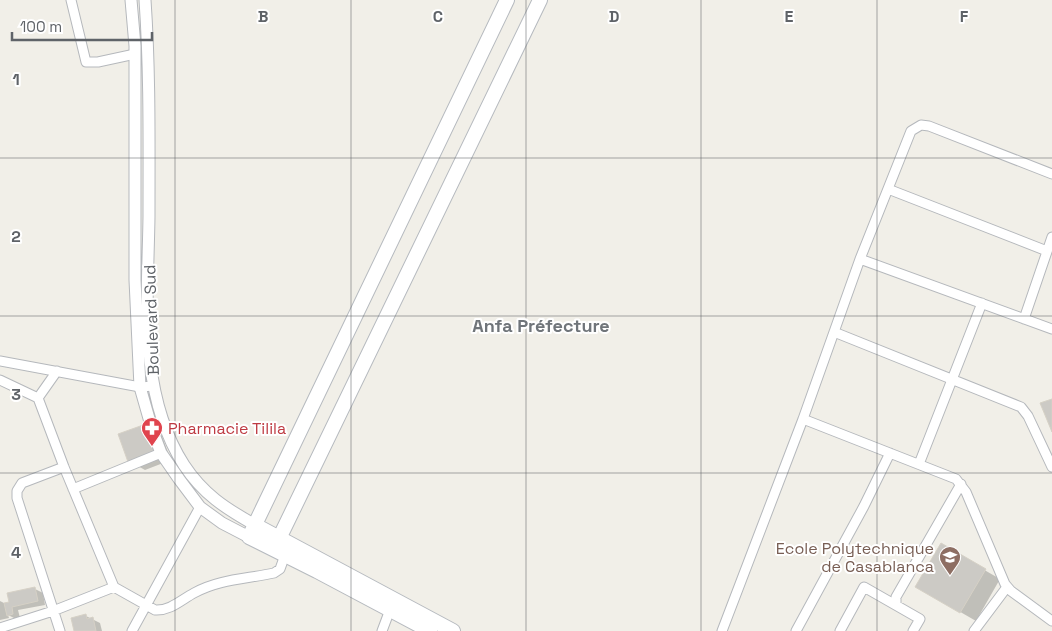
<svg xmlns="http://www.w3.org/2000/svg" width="1052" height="631" font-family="'Space Grotesk',sans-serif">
  <rect width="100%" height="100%" fill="#f1efe8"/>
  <path fill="#0003" d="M145 425 161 434 171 460 145 470 129 461Z
    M941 545 1000 579 976 621 917 587Z
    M35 589 43 593 45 605 18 610 20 618 16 619 8 615 9 618 0 620V601L4 603H10Z
    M86 616 100 623 102 631H76Z"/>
  <path fill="#cccac5" stroke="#d6d1c6" d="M1052 399V432L1040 403Z
    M146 424 156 451 128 462 118 434Z
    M941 543 986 569 960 613 915 587Z
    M35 587 38 601 12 607 13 614 7 616 4 603 9 602 7 593Z
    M86 614 87 619 93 617 96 631H74L71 618Z"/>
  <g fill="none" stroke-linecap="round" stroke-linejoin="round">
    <g stroke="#b5b8bc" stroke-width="11">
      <path id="minor" d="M71 0 86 62H98L135 54
        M888 189 1047 251
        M860 259 1052 329
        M1024 319 1052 237
        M834 332 1021 407 1028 416 1052 467
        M0 361 140 387 154 386
        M0 380 38 398 64 467 114 587 155 610C170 611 181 600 194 593 219 579 247 579 274 573L280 569 285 555
        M38 398 57 371
        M803 419 956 479 966 492 1005 584 1011 591 1052 621
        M919 464 982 303
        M73 489 161 453
        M896 604V597L961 484
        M0 628 53 611 114 587
        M60 631 17 498V491L22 483 64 467
        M132 631 200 507
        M382 631 391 607
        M722 631 803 419 860 259 911 131 921 125 929 126 1052 174
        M796 631 864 506 890 453
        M840 631 864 587 920 619 913 631
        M974 631 1007 587"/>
    </g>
    <g stroke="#b5b8bc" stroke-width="13">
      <path id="tertiary" d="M131 0 135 46V280L140 387 152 429 161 453 179 479 200 507 222 523 249 537
        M145 0C150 72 149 144 149 216 148 298 137 392 184 465 203 494 225 508 255 525"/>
    </g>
    <g stroke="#b6babf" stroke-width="16">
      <path id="secondary" d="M255 525 453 631
        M274 549 540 0
        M430 631 317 571 249 537 507 0"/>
    </g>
    <use href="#minor" stroke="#fff" stroke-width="9"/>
    <use href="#tertiary" stroke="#fff" stroke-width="11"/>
    <use href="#secondary" stroke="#fff" stroke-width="14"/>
  </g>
  <path fill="none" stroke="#5f6368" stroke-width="1" stroke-opacity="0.55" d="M175 0V631M351 0V631M526 0V631M701 0V631M877 0V631M0 158H1052M0 316H1052M0 473H1052"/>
  <defs>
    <g id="pharmacy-pin" transform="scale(1.125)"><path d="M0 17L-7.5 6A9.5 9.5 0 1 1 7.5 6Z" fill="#e0444e" stroke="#fff"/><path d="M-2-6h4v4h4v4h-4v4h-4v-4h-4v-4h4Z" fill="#fff"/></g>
    <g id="university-pin" transform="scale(1.125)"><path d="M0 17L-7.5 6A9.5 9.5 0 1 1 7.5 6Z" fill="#8d6e63" stroke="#fff"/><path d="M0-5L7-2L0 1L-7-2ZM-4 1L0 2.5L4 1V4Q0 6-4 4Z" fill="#fff"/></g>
  </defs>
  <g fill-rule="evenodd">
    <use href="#pharmacy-pin" x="152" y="428"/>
    <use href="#university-pin" x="950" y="557"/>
  </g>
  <g text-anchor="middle" stroke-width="4" stroke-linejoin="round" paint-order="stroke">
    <g font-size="16" fill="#5f6368" stroke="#fff">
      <text transform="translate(151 320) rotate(-92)" y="6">Boulevard Sud</text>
    </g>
    <g font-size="16" fill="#be3a42" stroke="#fff" text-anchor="start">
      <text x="168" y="434">Pharmacie Tilila</text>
    </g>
    <g font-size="16" fill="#785e54" stroke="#fff" text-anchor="end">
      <text x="934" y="554">Ecole Polytechnique<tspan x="934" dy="18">de Casablanca</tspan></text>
    </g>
    <g font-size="18" font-weight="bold" fill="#70757a" stroke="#fff">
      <text x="541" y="332">Anfa Préfecture</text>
    </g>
  </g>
  <g font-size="16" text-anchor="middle" font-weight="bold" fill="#5f6368" stroke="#fff" stroke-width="4" stroke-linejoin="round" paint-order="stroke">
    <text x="263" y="22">B</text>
    <text x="438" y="22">C</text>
    <text x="614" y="22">D</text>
    <text x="789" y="22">E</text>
    <text x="964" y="22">F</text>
    <text x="16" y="85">1</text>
    <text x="16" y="242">2</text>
    <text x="16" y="400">3</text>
    <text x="16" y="558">4</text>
  </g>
  <path d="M12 32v8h140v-8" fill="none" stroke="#5f6368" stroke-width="2.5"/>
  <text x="20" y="32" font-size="15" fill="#5f6368" stroke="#ffffff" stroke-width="4" paint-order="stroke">100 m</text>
</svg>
